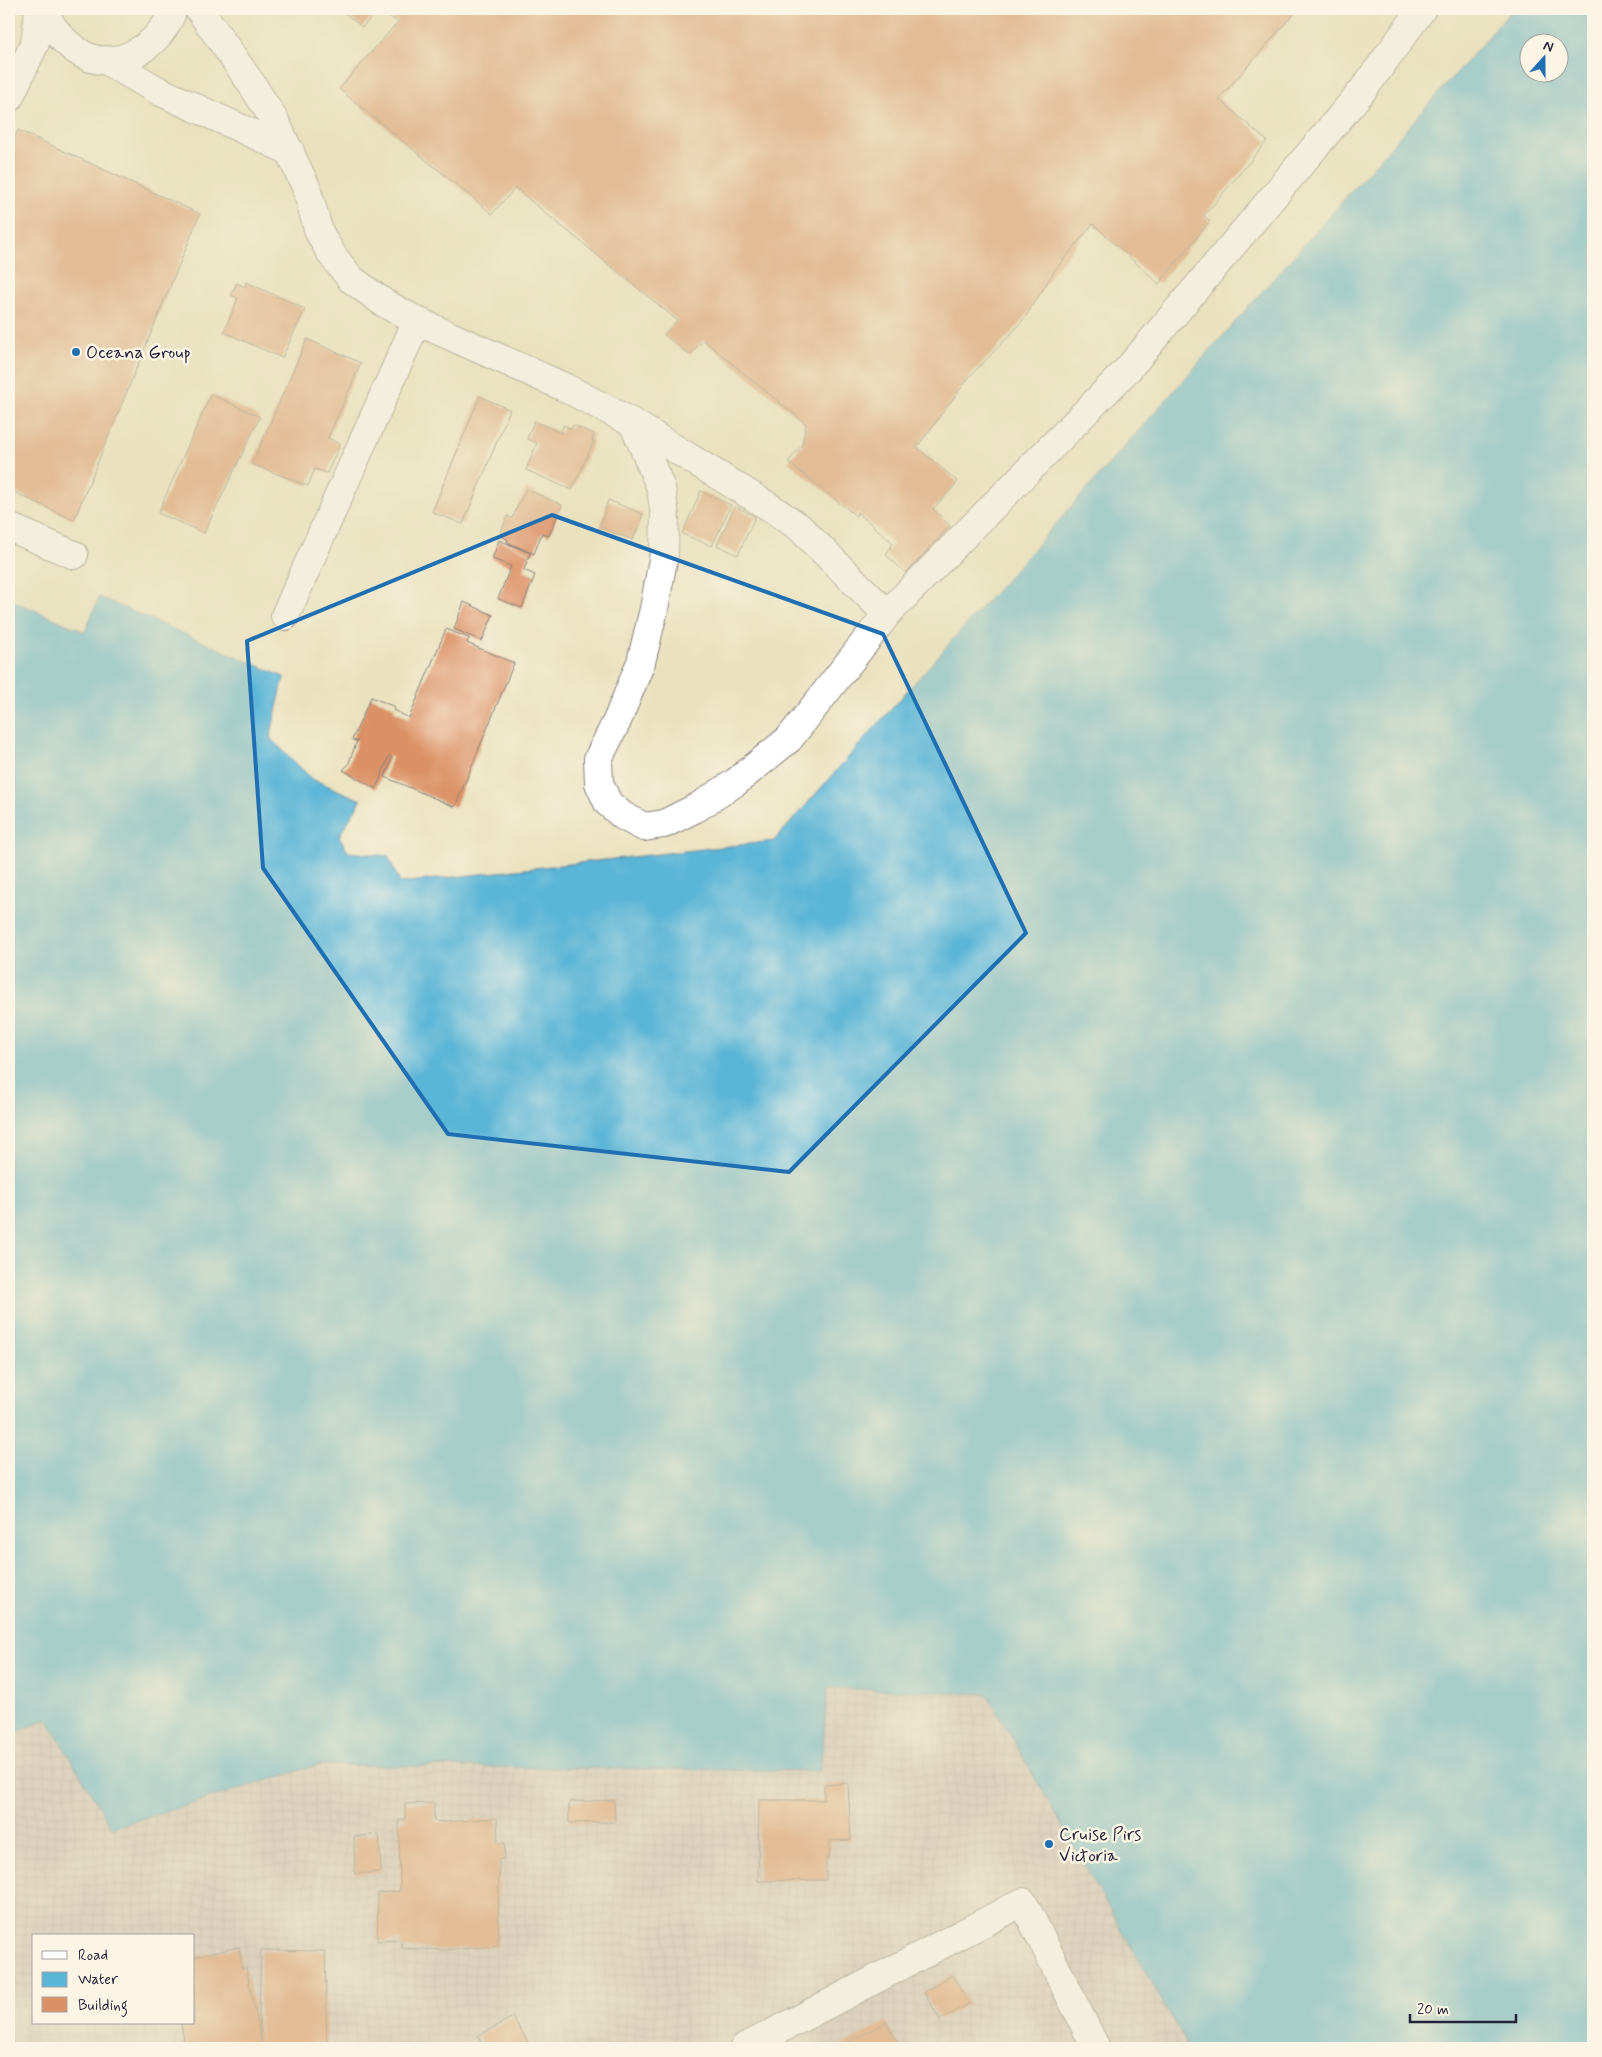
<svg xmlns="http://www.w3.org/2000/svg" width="1602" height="2057" font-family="Mynerve,sans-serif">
  <defs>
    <pattern id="industrial-grid" width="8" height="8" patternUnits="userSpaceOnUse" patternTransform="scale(1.25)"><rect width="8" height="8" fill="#cfc0bb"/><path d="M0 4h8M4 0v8" fill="none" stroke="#b1a5a2"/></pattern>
  </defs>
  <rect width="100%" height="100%" fill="#fcf5e5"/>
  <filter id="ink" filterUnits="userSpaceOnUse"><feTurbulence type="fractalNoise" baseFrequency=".02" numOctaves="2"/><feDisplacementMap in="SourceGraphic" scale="10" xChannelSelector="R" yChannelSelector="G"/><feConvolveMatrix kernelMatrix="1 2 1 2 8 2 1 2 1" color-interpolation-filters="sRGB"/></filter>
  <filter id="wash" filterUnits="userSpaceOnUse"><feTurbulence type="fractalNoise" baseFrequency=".0096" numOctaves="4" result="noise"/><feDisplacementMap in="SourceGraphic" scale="20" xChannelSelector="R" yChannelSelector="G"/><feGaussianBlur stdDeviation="1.12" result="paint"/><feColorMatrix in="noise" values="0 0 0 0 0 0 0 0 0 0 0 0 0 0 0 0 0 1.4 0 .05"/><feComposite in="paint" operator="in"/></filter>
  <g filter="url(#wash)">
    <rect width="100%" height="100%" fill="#eae2bf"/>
    <path fill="url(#industrial-grid)" fill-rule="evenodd" d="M828 1688 987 1694 1189 2048H9V1735L46 1719 113 1827 317 1765 820 1771ZM34 1936H194V2023H34Z"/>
    <path fill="#5ab5d7" stroke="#3e6c89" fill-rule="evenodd" d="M1513 9H1593V2048H1189L987 1694 828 1688 820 1771 317 1765 112 1828 47 1719 9 1735V599L85 632 99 597 284 677 270 738 312 779 361 800 339 836 348 852 388 856 400 883 774 841ZM1530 42H1560V72H1530Z"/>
    <g id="blocks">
      <path fill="#db9165" d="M340 9H1298L1219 99 1267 141 1204 216 1210 221 1159 284 1093 224 1055 270 1026 316 1011 334 971 375 917 447 958 482 933 509 950 526 906 573 886 555 893 543 857 512 856 516 788 462 802 445 806 424 703 340 690 355 664 335 677 320 515 188 492 214 339 89 398 22 379 10 362 27Z
        M18 130 200 214 74 520 9 490V151Z
        M246 282 305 309 282 358 224 332 238 298 231 295 237 283 245 287Z
        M307 339 361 363 328 438 340 444 327 473 315 469 308 486 252 464Z
        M211 394 260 417 204 533 158 513Z
        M480 396 510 410 463 524 432 512Z
        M534 421 561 433 563 425 571 429 573 425 594 434 592 440 594 441 572 490 526 470 537 443 527 439Z
        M526 489 562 505 549 536 542 533 534 554 507 542 508 540 500 535 507 516 512 518Z
        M701 491 731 505 712 546 682 534Z
        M608 500 643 514 633 540 600 527Z
        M735 506 755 517 738 555 717 545Z
        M499 540 530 553 524 570 535 575 522 608 498 599 511 566 492 559Z
        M464 602 493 615 482 641 454 629Z
        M446 629 469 638 467 643 514 663 455 807 385 777 392 758 389 756 376 789 343 770 348 765 357 741 352 740 371 697 395 707 393 710 409 718Z
        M848 1783 851 1840 830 1841 829 1858H826V1880L758 1881 759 1800H824V1785Z
        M614 1800 615 1822 569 1823V1802Z
        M434 1803V1821L445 1822 497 1818 498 1843H505L504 1859H499L498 1946 445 1950 402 1948 400 1940 377 1941 378 1893 400 1891 399 1820H405V1804Z
        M379 1834 381 1872 355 1874 354 1837Z
        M239 1947 242 1969 246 1968 262 2045 259 2018 261 1950 325 1951 327 2048H185L181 2023H194V1957Z
        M952 1975 969 2004 940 2020 924 1992Z
        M513 2017 531 2048H485L478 2036Z
        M886 2022 901 2048H838Z"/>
    </g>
  </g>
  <g filter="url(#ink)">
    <use href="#blocks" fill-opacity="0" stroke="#86827d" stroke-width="1"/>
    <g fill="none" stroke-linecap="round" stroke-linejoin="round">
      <g stroke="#86827d" stroke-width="30">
        <path id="minor" d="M42 9C52 28 63 43 82 54 117 74 163 44 173 9
          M199 9 251 83 275 121 306 187 319 232 332 255 351 279 384 303 417 321 566 388 633 423 768 506 799 527 887 614
          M105 60 159 91 290 151
          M9 98 35 43 39 9
          M633 423 661 488 665 516 664 554 654 609 641 662 617 721 598 759 599 783 608 803 623 816 644 827 664 824 698 807 736 782 789 739 887 614 1128 369 1363 90 1422 9
          M9 527 74 555
          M285 616 417 321
          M744 2048 1023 1902 1096 2048"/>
      </g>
      <use href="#minor" stroke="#fff" stroke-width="28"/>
    </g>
  </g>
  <path d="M0 0H1602V2057H0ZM552 515 883 634 1026 933 789 1172 448 1134 263 868 247 641Z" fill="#eae2bf" fill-opacity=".55" fill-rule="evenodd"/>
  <path fill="none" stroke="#1f6fb2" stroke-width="4" stroke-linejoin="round" d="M552 515 883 634 1026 933 789 1172 448 1134 263 868 247 641Z"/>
  <g fill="#1f6fb2" stroke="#fcf5e5" stroke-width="2">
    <circle cx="76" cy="352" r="5"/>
    <circle cx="1049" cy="1844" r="5"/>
  </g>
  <g text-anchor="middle" stroke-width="5" stroke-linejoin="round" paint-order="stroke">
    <g font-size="18" fill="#22223b" stroke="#fcf5e5" text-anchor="start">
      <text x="86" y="358">Oceana Group</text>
      <text x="1059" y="1840">Cruise Pirs<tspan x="1059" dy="21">Victoria</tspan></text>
    </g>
  </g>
  <rect width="1602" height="2057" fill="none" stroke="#fcf5e5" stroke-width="30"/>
  <rect x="32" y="1934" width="162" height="90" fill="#fcf5e5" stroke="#a5a1a1"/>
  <rect x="42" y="1951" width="25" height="8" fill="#ffffff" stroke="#a5a1a1"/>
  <text x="78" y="1960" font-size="15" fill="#22223b">Road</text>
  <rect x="42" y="1972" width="25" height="15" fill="#5ab5d7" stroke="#a5a1a1"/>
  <text x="78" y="1984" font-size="15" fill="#22223b">Water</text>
  <rect x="42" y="1997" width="25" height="15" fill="#db9165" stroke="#a5a1a1"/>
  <text x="78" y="2010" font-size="15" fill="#22223b">Building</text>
  <g transform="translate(1544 58) rotate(21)"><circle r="24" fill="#fcf5e5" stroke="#a5a1a1"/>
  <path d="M0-4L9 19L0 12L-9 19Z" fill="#1f6fb2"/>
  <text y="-8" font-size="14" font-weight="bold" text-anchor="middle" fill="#22223b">N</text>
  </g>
  <path d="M1410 2014v8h106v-8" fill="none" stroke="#22223b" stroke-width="2.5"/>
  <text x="1417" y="2014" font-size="15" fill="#22223b" stroke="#fcf5e5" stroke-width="4" paint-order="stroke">20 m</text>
</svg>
